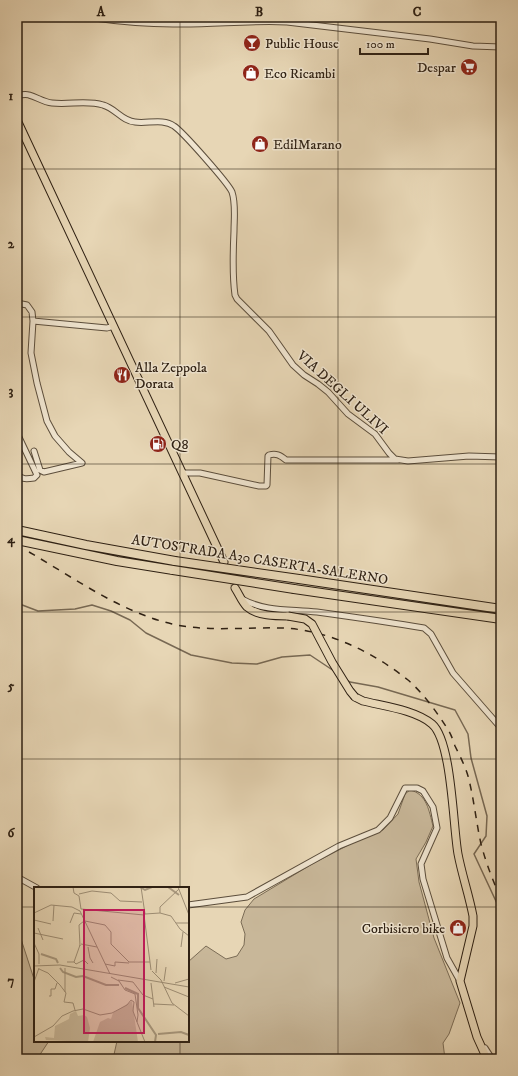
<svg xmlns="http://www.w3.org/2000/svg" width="518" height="1076" font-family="'IM FELL DW Pica',serif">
  <rect width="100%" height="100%" fill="#e7d6b5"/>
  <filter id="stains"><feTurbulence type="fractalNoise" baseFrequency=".005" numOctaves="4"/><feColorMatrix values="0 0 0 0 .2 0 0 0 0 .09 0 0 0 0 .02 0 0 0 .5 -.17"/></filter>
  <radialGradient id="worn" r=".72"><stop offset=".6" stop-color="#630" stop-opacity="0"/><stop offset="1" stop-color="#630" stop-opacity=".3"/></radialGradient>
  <path fill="#c8b799" stroke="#7b6c56" d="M410 790C427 794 429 811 433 826L426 842 416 859 419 882 434 938 460 1003 449 1034 443 1043 445 1059H113L117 1041H188V962L206 946 226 959 237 956 244 945 245 934 241 922 245 910 254 899 312 864 358 840 383 830 398 814 405 794Z
    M17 930 21 939 35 982V1041H49L37 1059H17Z"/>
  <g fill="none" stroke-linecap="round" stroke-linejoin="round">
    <path stroke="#776853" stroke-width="1.5" d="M17 603 38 611 75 609 92 605 111 611 130 620 146 633 191 655 232 663 257 664 282 657 310 655 334 671
      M347 680 350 682 378 687 455 710 468 734 471 758 487 816 486 836 474 854 501 912"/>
    <path stroke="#c2b295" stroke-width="7" stroke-dasharray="7 3.5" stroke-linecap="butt" d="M225 564 235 588"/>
    <g stroke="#5c4e3c" stroke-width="7">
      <path id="minor" d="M87 17C115 21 144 24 173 24 211 25 249 20 287 22L430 39 473 46 501 47
        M17 95C21 95 26 94 29 95 37 97 43 102 52 103 69 105 87 100 103 105 115 108 122 121 135 122 147 124 163 118 174 126 183 132 228 183 232 192 236 204 234 219 234 231 233 252 232 274 235 295L237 299 269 331 293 365 304 375 318 384 328 392 348 414 375 434 389 453 395 459 408 461 469 456 501 457
        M17 303 27 305 32 312 33 321 107 328 114 326
        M33 321 31 353 37 383 47 421 55 436 69 452 82 463
        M17 433 37 475 34 478C28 479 21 480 17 474
        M34 451 40 470 44 472 82 463
        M183 473H200L259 486H266L267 485 268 456 269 455C276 453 280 455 286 460H398
        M242 599C265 612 292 609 317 612 353 617 389 622 424 628L431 634 453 673 501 728
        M17 877 37 888
        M188 905 247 897 339 846 378 830 390 818 405 788H417L423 791 433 807 437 828 421 864 423 879 447 958 460 981
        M485 1048 492 1059"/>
    </g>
    <g stroke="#2e2013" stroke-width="9">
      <path id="major" d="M17 120 224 562
        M235 588C239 594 242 602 247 607 257 616 276 616 288 616
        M355 697 363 701C383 706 416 710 432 724 452 741 453 827 458 854 462 875 469 895 473 916V926L460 981 477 1037 487 1059"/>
    </g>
    <g stroke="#2e2013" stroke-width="10">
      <path id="highway" d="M17 530 86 545 175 561
        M17 540 117 561 173 570
        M299 579 501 609
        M294 589 501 619"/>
    </g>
    <use href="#minor" stroke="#efe4cf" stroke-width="5"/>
    <use href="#major" stroke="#e7d6b5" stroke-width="7"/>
    <use href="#highway" stroke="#e7d6b5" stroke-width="8"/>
    <path stroke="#2e2013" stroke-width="1.5" stroke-dasharray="7 7" stroke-linecap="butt" d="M29 552C74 578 121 612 172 624 208 632 246 627 283 628 328 630 373 652 408 680 423 693 436 711 447 728 451 734 453 740 455 746 460 756 465 766 468 776 474 799 476 821 481 844 486 863 493 881 501 899"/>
    <g stroke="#2e2013" stroke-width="9" stroke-linecap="butt">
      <path id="major-bridge" d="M288 616 305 619 312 624 332 662 350 691 355 697"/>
    </g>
    <g stroke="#2e2013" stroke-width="10" stroke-linecap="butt">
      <path id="highway-bridge" d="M175 561 299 579
        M173 570 294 589"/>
    </g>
    <use href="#major-bridge" stroke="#e7d6b5" stroke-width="7"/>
    <use href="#highway-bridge" stroke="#e7d6b5" stroke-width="8"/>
  </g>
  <path fill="none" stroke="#2e2013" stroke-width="1" stroke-opacity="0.55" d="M180 17V888M338 17V1059M17 169H501M17 317H501M17 464H501M17 612H501M17 759H501M17 907H35M188 907H501M180 1041V1059"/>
  <defs>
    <g id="bar-disc" transform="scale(0.9)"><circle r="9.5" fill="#8f2418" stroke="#efe4cf"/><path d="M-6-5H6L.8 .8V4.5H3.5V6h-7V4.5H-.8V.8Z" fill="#fff"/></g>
    <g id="supermarket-disc" transform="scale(0.9)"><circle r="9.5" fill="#8f2418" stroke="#efe4cf"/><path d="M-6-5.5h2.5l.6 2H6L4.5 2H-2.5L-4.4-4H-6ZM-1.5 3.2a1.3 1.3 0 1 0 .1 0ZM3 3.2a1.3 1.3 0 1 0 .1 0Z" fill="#fff"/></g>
    <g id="shop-disc" transform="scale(0.9)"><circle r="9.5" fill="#8f2418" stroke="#efe4cf"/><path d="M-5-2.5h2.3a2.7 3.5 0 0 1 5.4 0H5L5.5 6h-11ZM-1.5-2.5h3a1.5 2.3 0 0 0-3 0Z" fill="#fff"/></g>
    <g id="restaurant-disc" transform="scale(0.9)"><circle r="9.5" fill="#8f2418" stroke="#efe4cf"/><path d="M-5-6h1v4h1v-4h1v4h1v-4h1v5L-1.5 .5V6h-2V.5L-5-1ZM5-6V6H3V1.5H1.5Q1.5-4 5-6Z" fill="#fff"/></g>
    <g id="fuel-disc" transform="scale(0.9)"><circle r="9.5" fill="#8f2418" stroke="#efe4cf"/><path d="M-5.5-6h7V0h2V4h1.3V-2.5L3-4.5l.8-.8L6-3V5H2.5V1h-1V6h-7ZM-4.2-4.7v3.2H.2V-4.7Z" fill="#fff"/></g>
  </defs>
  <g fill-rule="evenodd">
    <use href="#bar-disc" x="252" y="43"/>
    <use href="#supermarket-disc" x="469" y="67"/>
    <use href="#shop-disc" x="251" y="73"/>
    <use href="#shop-disc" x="260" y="144"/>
    <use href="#restaurant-disc" x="122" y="375"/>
    <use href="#fuel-disc" x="158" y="444"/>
    <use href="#shop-disc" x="458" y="928"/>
  </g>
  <g text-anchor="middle" stroke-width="3" stroke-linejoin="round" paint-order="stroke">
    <g font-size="14" fill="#2e2013" stroke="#efe4cf" text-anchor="start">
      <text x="265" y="48">Public House</text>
      <text x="456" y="72" text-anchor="end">Despar</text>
      <text x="264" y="78">Eco Ricambi</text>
      <text x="273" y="149">EdilMarano</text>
      <text x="135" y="372">Alla Zeppola<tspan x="135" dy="16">Dorata</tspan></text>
      <text x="171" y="449">Q8</text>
      <text x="445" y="933" text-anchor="end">Corbisiero bike</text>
    </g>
    <g font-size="14" fill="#2e2013" stroke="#efe4cf">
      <text transform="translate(343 392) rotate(42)" y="5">VIA DEGLI ULIVI</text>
      <text transform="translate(260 559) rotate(9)" y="5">AUTOSTRADA A30 CASERTA-SALERNO</text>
    </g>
  </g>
  <g transform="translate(34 887)">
    <rect width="155" height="155" fill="#e7d6b5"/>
    <path d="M98 114 104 155H59L66 135 74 131 77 132 79 126ZM42 124 44 129 50 128 53 130 56 141 54 155 12 153 11 150 20 151 21 139 35 132 36 127Z" fill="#c8b799"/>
    <path fill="none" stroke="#a8987e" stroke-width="2" d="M106 0 111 3 118 0M134 0 145 8M7 67 22 72 24 76M26 81 29 85 42 90 49 89 72 98H85M91 101 104 107V121L122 148 121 155M124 147 147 145 155 148"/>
    <path fill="none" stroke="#9d8d74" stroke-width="1" d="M39 0 40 6 45 9 47 22M107 0 111 27M144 0 155 28M45 7 58 4 77 6 86 14 108 15M47 22 110 28M46 24 76 87M0 26 17 18 38 20 46 24M126 26V20L145 2M111 27 126 26 137 29 146 42 155 49M110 28 117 83M0 33 17 37M19 34 20 18M51 34 71 38 77 45V57L95 75H116M36 36 40 26 47 27M142 36H155M4 41 9 53M0 46 29 52M0 56 5 67V77M47 57 63 60M46 59 45 38 50 34M54 60 56 71 59 76M147 60 149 45M33 75H40L42 77 50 73 54 77M40 75 46 58M71 77 81 79V75L95 76M0 79 26 78 155 100M5 82 14 86 26 98 32 106 30 115 39 116 41 123M118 84 127 93 138 116 155 129M122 86 123 72M77 90 85 94 91 103 101 107 104 128 103 135 111 155M84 93 99 95 109 108 119 112M130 94 132 80M0 95 5 81M117 96 120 120M141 96 155 92M130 100 155 110M31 105V81M15 109H17V102H21L23 96M120 117 140 118M0 150 19 139 28 129 39 124 49 122 66 128 78 126 93 118 97 113 100 115 99 124 103 135"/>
    <path fill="#c2185b" fill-opacity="0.15" stroke="#c2185b" stroke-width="2" d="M50 23H110V146H50Z"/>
    <rect width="155" height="155" fill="none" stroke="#2e2013" stroke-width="2"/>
  </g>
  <rect width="518" height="1076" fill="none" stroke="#e7d6b5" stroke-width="44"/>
  <path d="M360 48v6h68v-6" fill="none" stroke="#2e2013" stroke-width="2"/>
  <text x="366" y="48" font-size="12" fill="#2e2013" stroke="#efe4cf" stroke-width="3" paint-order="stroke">100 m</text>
  <rect x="22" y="22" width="474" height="1032" fill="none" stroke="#2e2013" stroke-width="1.5"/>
  <g font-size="13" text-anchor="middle" font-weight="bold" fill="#2e2013">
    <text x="101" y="16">A</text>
    <text x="259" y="16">B</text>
    <text x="417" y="16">C</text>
    <text x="11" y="100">1</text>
    <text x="11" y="248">2</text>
    <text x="11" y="395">3</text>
    <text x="11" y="543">4</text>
    <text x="11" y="690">5</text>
    <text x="11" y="837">6</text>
    <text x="11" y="985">7</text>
  </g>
  <rect width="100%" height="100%" filter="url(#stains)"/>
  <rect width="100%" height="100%" fill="url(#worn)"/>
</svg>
